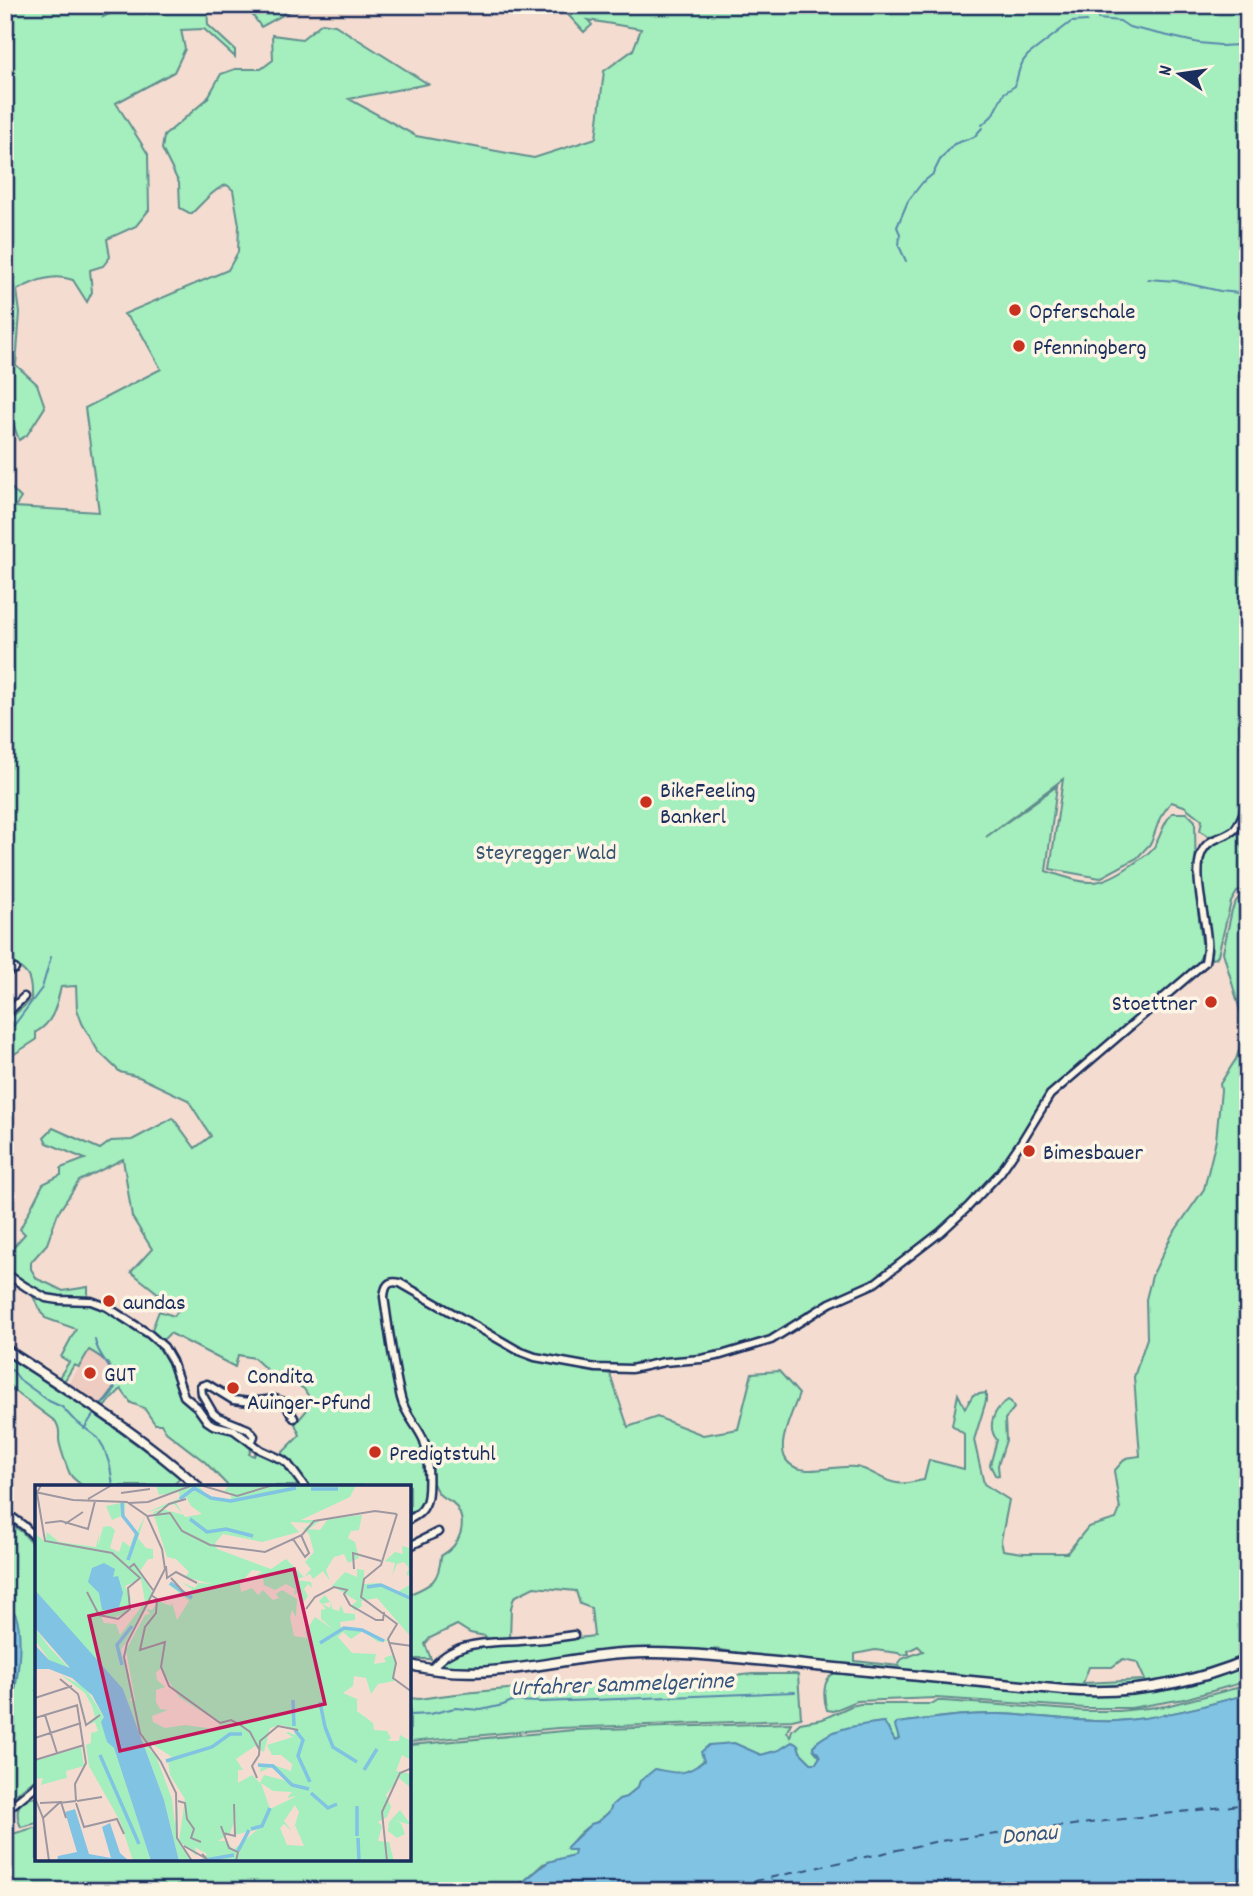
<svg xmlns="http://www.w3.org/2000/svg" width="1253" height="1896" font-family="Dekko,sans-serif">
  <rect width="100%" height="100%" fill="#f4ddd0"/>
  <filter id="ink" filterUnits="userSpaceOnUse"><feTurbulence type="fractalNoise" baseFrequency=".0143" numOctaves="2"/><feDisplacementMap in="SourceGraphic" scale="14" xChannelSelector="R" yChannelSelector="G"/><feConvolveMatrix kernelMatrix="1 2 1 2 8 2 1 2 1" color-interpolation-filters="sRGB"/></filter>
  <g filter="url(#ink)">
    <path fill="#eeccc2" d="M89 1350 104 1358 109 1366 113 1376 114 1387 101 1405 68 1385Z"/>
    <path fill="#a5eebd" stroke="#608e8e" stroke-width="2" fill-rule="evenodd" d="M5 5H108L103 17 129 5H207L208 25 235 50V57L204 29 181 30 185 49 174 72 116 103 148 154 149 210 136 226 107 239 110 257 103 266 90 270 92 292 87 302 73 280C52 273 35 281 17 290L20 313 16 365 37 384 45 407 27 435 19 440 5 401V369L10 364 8 349H5Z
      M222 5H301L261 27 249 10Z
      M559 5H1248V798L1241 808 1233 828 1220 834 1208 836 1200 831 1202 820 1184 806 1171 802 1160 818 1151 843 1137 858 1100 878 1050 869 1063 779 986 837 1057 786 1046 871C1087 884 1096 890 1133 864 1140 859 1149 854 1154 847 1161 836 1163 823 1172 813H1187L1195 821 1196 893 1203 952 1196 966 1055 1092 1023 1144 945 1232 917 1255 873 1287 814 1316 775 1341 716 1359 700 1362 694 1356 652 1361 630 1366 607 1367 536 1356 504 1341 397 1279 387 1281 380 1298 393 1360 397 1396 401 1407 405 1405 402 1394 387 1300 390 1288 394 1285 402 1286 538 1359 610 1374 628 1427 657 1417 703 1435 738 1429 752 1373 779 1371 799 1394C791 1418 763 1466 807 1470 823 1471 840 1465 856 1467 871 1469 883 1482 897 1483 905 1485 916 1481 924 1480L929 1460 964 1469V1434L952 1425 958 1394 965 1408 973 1395 986 1393V1401L974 1440 984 1484 1009 1500 1001 1541 1003 1550 1023 1553H1067L1088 1527 1116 1519 1120 1509 1114 1471 1126 1458 1140 1456 1134 1377 1147 1338 1146 1299 1152 1276 1172 1235 1204 1189 1216 1140 1221 1090 1220 1084 1236 1059 1246 1031 1223 952 1232 910 1236 901 1244 893 1248 892V1654C1189 1678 1141 1687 1078 1687L759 1657 716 1649 705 1652 640 1648 578 1654 506 1666 479 1668 442 1667 439 1665V1663L453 1653 477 1645 552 1641 594 1636 591 1608 580 1604 576 1591 534 1587 514 1597 511 1608 510 1639H488L485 1636 470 1633 457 1625 430 1638 425 1644 431 1659H410V1594C432 1585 439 1581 441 1556 461 1545 469 1522 454 1504 450 1499 444 1499 440 1495 434 1489 430 1476 427 1469 426 1488 428 1506 410 1517V1486H307L279 1456 300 1435 295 1424 307 1410 309 1397 304 1389 283 1377 269 1372 254 1358 238 1355 235 1367 170 1333 163 1340 151 1332 159 1311 174 1316 179 1310 131 1272 152 1249 132 1217 123 1159 79 1181 58 1213 47 1244 31 1262V1269L37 1279 49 1284 63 1291 88 1287V1299L56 1298 43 1294 7 1271 6 1255 25 1234 20 1229 43 1184 61 1175V1168L85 1159 47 1143 44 1137 53 1128 100 1149 111 1141 132 1140 173 1118 195 1148 211 1136 188 1100 139 1077 120 1072 98 1051 82 1023 77 1009 76 986 61 987C56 1006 54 1022 36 1032V1040L5 1060V1023L31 1000C32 975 28 971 5 959V523L8 518 5 514V482L21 498 15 507 99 512 85 408 161 369 140 331 124 314 228 270 238 252 239 225 233 190 227 185C214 188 201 205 191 214L180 208 179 183 162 149 164 136 207 99 221 74 235 69H261L273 60 272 35 302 39 322 23 335 25 428 84 349 99 416 136 534 158 596 138 604 71 633 50 641 29 588 20 592 25 584 32ZM918 1646 923 1651 902 1659 899 1663V1666L855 1661V1654L875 1650 898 1653 901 1655 909 1654 908 1651ZM1123 1659 1137 1662 1145 1680 1083 1683 1089 1667H1112Z
      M1248 806V887L1237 892 1231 902 1218 955 1216 958 1212 959 1209 954 1200 867 1204 849 1208 845 1234 832Z
      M31 1293 39 1298 52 1302 78 1303 97 1306 123 1319 159 1344 168 1359 178 1392 186 1401 194 1407 204 1421 239 1436 251 1449 249 1454 254 1456 256 1451 282 1461 288 1466 300 1486H228L205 1462 166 1432 161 1424H155L144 1408 131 1403 121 1389 104 1407 101 1405C105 1399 113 1392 114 1386 118 1368 102 1357 89 1350L79 1367 74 1365 65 1380 58 1379 69 1362 61 1357 76 1329 45 1318Z
      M5 1353 95 1414 181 1477 173 1486H83C79 1483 72 1478 70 1474 67 1468 59 1445 59 1439 59 1432 60 1430 56 1422L5 1384Z
      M1008 1400 1011 1402 1014 1408 1005 1419 1006 1440 998 1465 999 1476 995 1475 990 1465 997 1440C986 1426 994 1409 1008 1400Z
      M5 1520 22 1532 37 1549V1777L5 1803Z
      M1248 1665V1681L1184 1699 1131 1708H1086L936 1698 857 1701 833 1711 827 1710C823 1698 822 1678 835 1673 887 1678 938 1683 990 1688 1085 1697 1157 1706 1248 1665Z
      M753 1674H796L798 1675 801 1718 792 1720 558 1728 410 1742V1698L419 1699C530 1682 642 1685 753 1674Z
      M1248 1685V1694C1204 1706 1162 1718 1116 1721 1077 1723 1038 1715 999 1714 965 1713 931 1719 897 1723L899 1739 895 1741 884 1722C853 1727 840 1728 813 1746L814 1750 820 1757 816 1763H811L800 1752 798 1745 761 1755 734 1743 704 1760 691 1771 640 1781 638 1787 597 1822C585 1826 575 1838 567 1848L575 1850 576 1852 574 1855 543 1864 523 1882 501 1891H5V1836L37 1827V1859H410V1745L574 1730 791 1723 787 1731 790 1737 792 1730 800 1723 823 1719 851 1706 860 1704H933L938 1701H943L1086 1711H1119L1166 1706Z
      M26 1797 37 1798V1823L21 1827C16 1816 16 1805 26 1797Z"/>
    <path fill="#81c3e2" stroke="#5888ad" stroke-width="2" d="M5 1604C10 1608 14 1611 16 1616 24 1636 17 1703 5 1720Z
      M1248 1694V1891H501L523 1882 548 1862 574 1855 575 1850H568L567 1847 591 1824 598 1822 609 1812 612 1805 619 1799 626 1797 638 1787 640 1781 655 1769C677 1774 685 1776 704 1761L701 1752 709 1745 734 1743 761 1755 779 1750 792 1742 798 1745 800 1752 811 1763H816L820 1757 818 1753 814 1750 813 1746C830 1727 861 1725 884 1722L895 1741 899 1739 895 1726 897 1723C931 1719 964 1713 999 1714 1038 1715 1077 1723 1116 1721 1162 1718 1204 1706 1248 1694Z"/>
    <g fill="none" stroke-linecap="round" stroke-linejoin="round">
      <path stroke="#5888ad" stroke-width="2" d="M1098 19 1120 21 1129 27 1199 43 1220 45
        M1221 46 1239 45 1248 40
        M982 125 992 116 1004 93 1015 86C1018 75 1019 64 1028 55L1071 22 1087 21
        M906 261 899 246 900 234 897 227 908 201 922 183 933 174 940 160 954 144 974 137 982 128
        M1148 279 1176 281 1220 291 1248 294
        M5 1033 15 1024 42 988 51 957
        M95 1340C98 1363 135 1381 101 1405
        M5 1367 13 1371 20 1380 49 1401 62 1407 73 1419 98 1438 104 1448 110 1466 113 1486
        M84 1429 93 1415
        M410 1715 430 1714 455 1708 481 1710 503 1705 512 1701 542 1702 795 1692"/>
      <path stroke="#34547f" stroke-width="2" stroke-dasharray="9 7" stroke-linecap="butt" d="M724 1891 741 1884 939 1841 1248 1804"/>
      <g stroke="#1b2f5e" stroke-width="11">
        <path id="street" d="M5 972 15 969
          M5 1015 24 997
          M5 1273 26 1287 46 1298 59 1300 91 1301 107 1307 149 1334 164 1347 172 1361 184 1396 197 1407 207 1421 213 1425 234 1430 261 1450 283 1460 288 1464 304 1486
          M251 1443 254 1436 248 1429 218 1417 213 1413 202 1394 201 1386 207 1384 233 1400 250 1402 275 1399 284 1402 294 1418
          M5 1512 24 1526 37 1539
          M410 1519C416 1516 422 1512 425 1505 431 1494 428 1453 424 1441 418 1426 405 1415 401 1398 393 1365 389 1331 384 1297 385 1286 388 1280 400 1283L519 1351 535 1357 596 1368 631 1369 664 1362 701 1359 721 1355 771 1340 830 1303 875 1283 941 1232 967 1208 1000 1173 1022 1141 1050 1095 1205 962C1206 955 1208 948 1207 941 1206 917 1191 871 1203 850 1209 838 1224 838 1234 830 1241 823 1244 810 1248 801
          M410 1546 438 1532
          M431 1670C452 1640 488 1643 520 1641 538 1640 556 1638 574 1635
          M5 1811 37 1785"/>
      </g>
      <g stroke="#1b2f5e" stroke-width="13">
        <path id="secondary" d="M5 1349C71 1392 139 1433 197 1486
          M410 1665C495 1686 567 1652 651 1653 703 1653 754 1660 805 1665 891 1673 977 1682 1064 1690 1128 1695 1188 1685 1248 1660"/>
      </g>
      <use href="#street" stroke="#fcf5e5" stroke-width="6"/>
      <use href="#secondary" stroke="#fcf5e5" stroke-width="8"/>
    </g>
  </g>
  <g fill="#c8321e" stroke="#fcf5e5" stroke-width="2.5">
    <circle cx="1015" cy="310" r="7"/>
    <circle cx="1019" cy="346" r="7"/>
    <circle cx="646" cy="802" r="7"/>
    <circle cx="1211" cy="1002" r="7"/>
    <circle cx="1029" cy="1151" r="7"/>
    <circle cx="109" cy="1301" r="7"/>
    <circle cx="90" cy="1373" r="7"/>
    <circle cx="233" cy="1388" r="7"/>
    <circle cx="375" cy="1452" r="7"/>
  </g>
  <g text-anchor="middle" stroke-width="7" stroke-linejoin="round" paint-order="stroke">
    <g font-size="23" fill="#1b2f5e" stroke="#fcf5e5" text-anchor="start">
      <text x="1029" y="318">Opferschale</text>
      <text x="1033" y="354">Pfenningberg</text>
      <text x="660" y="797">BikeFeeling<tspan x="660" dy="26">Bankerl</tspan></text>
      <text x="1197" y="1010" text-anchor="end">Stoettner</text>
      <text x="1043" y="1159">Bimesbauer</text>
      <text x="123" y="1309">aundas</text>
      <text x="104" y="1381">GUT</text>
      <text x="247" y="1383">Condita<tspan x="247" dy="26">Auinger-Pfund</tspan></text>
      <text x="389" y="1460">Predigtstuhl</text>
    </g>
    <g font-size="23" fill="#375571" stroke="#fcf5e5">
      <text x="546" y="859">Steyregger Wald</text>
    </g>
    <g font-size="24" font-style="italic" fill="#34547f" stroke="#fcf5e5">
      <text transform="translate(622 1683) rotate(-2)" y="8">Urfahrer Sammelgerinne</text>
      <text transform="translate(1029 1833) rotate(-5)" y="8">Donau</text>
    </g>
  </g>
  <g transform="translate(35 1485)">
    <rect width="376" height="376" fill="#f4ddd0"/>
    <path d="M121 0H163L175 14 196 15V7L188 8 194 0H321L315 12 266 35H286L274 44 285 45 293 34 327 30 324 45 316 46 313 53 320 57 324 73 313 78 309 69 299 72 291 85 295 96 288 86 278 94 275 89 261 95 276 97 277 103 273 99 269 104 273 111 268 118 264 106 259 110 260 104 251 99 240 105 229 100 228 93 213 97 226 87 222 82 225 86 217 85 205 99 206 107 217 103 223 110 228 105 238 115 244 113 241 109 247 105 262 114 261 132 257 125 255 132 259 151 272 153 270 147 280 132 299 145 286 134V125L291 124 284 116 290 110 295 117 287 119 295 123 296 117 297 124 304 126 306 120 309 128 320 129V135L305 137 306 143 327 145 353 156 343 157 328 146 316 154 308 147 303 152 317 168 341 169 339 179 351 177 349 173 357 170 361 177 359 196 343 199 336 209 331 193 319 191 318 201 308 208 322 214V226L338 238 339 245 352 246 356 253 353 256H364L365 250 376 256V275L367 270 361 286 376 289V303L364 293 351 310 356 322 352 332 343 337 347 341 343 356 354 357 359 376H166L172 369 160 362 162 371 144 356 150 314 135 290 133 275 137 272 117 259V264L113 263 121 271 137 314 140 340 143 320 142 355 157 376H144L129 315 88 204 73 192 0 105V48L10 57 12 47 24 57 61 62 64 48 63 61 68 42 75 41 80 45 75 63 84 67 88 56 95 62 100 47 86 31 77 35 71 21 91 17 88 31 102 47 110 31 103 53 111 63 118 64V74H113L105 86 118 109 111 124 117 125 123 116 136 121 137 117 142 135 154 116 133 99H140L139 95H132H140L152 112 157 104 146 97 160 103 163 98 177 99 150 92 154 87 141 74 132 72 118 27 127 24 149 30 139 19 110 28 145 13 144 7 124 10ZM150 10 156 21 167 29 150 32 141 18ZM255 37 276 38 269 44 265 41 274 49 279 67 270 77 276 84 269 92 251 74 236 84 182 64 180 58 188 49 227 57 264 47ZM106 94 110 117 85 150 81 139 69 138 66 131 80 133 93 126 96 113 90 101ZM111 124 115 129 110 130 91 165 100 215 94 216 98 211 86 165ZM126 184 144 212 186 239 179 244 150 240 130 243 118 237 117 231 133 225 125 224 121 217V205L130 202 122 195 121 187ZM246 240 260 244V250L253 247 251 248 258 252 232 260 237 270H246L257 279 256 286 236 279 226 280 225 287 236 282 252 296 229 290 225 298 217 290 203 298V285H208L201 274 220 261 229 267 235 243ZM226 298 238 306 257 307 252 313 262 311 235 324ZM260 320 264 327 260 340 269 361 252 360 245 343 249 339 257 346 249 336ZM201 332 200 350 223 344 198 365 192 356H183L195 348ZM376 58V91L371 90 374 83 369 77 362 79 357 91 360 78 350 76 360 67 368 69 367 61 375 63ZM322 84 329 85V99L344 98 361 108 376 99V152L342 113 326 116 327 121 320 126 316 121 322 116 297 101 310 87 322 92ZM0 143 14 162 35 184 15 176 0 155ZM26 190 50 202 69 232 77 258 68 235 72 257 79 263 116 376H98L85 336 54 281 51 260 56 258V248L63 246 60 237 53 240 60 232 57 221 50 208ZM46 262 49 281 31 286 32 293 27 294 6 300 8 293 1 294 0 276ZM365 325 376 340 359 335 366 338 370 349 362 353 353 346 354 337Z" fill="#a5eebd" fill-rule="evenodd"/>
    <path d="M69 78 80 84 78 92 83 91 88 108 83 126 67 125 64 108 53 97 57 83ZM0 105 88 204 129 315 144 376H116L79 263 72 257 66 237 69 232 57 210 37 193 14 184H0V160L14 175 35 183 0 143ZM40 324 54 369 76 373 67 342 75 338 85 368 94 376H22L23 371 42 367 30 327Z" fill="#81c3e2"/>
    <path fill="none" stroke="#81c3e2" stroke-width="3.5" d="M276 4H303M145 14 159 3 176 13 196 16 261 3M87 18 88 31 102 49 93 75M155 34 172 47 191 44 218 51M135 98 157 113M332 102 346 100 377 114M0 119 74 211 109 302 130 376M285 158 309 143 327 145 349 156M87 180 82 160 97 141M258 215 259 241M285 217 290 242M290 242 298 262 322 277M260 245 268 255 263 271 275 297M65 270 104 359M131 276 177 262 195 249H207M223 280 238 281 257 300 274 304M329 285 342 264M276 308 293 323 302 319M322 321V351M216 344 227 341 235 323M323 353 324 376M203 366 214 345M165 376 199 370"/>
    <path fill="none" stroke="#9d97a2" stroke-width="2" d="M6 0 2 8 10 56 77 68 105 93 93 103 95 124 83 134 64 130 52 107M165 0 202 11 238 0M0 7 38 15 92 17 112 31 127 64 130 84 92 158 89 172 105 248 126 277 141 308 142 353 157 376M86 8 115 4M53 14 77 0M94 18 113 17 158 0M362 29 346 80 329 94 326 112 362 139 353 154 361 178 358 193 377 207M121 30 134 19 151 14M113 31 135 28 147 46 175 60 230 67 267 50 279 36 340 26 362 29M10 38 26 36 53 44 60 16M30 39 48 27M258 54 270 72 274 68 266 50M131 81 132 93 141 87 162 98M94 83 99 79 118 105M319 84 318 68 346 76M136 93 152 111M116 110 122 114 121 128 110 142 105 165 130 157 126 182 134 201 185 238 196 235 204 239 215 247 225 266M271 124 280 112 299 102 312 105 309 109 315 120 341 135H348L349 127M355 158 377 161M25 194 43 209 51 240 65 230M0 213 37 201M10 230 22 268M0 233 43 220M0 253 46 238M0 275 49 260M222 293 217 281 224 270 225 256 243 241 263 245M0 313 8 333M41 316 40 299 51 278 42 220M42 316 67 312M143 316 150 318 152 334 159 344 156 353 166 357M5 318 26 317 31 333M41 318 49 342 82 334 89 349M186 341 194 363 203 367 201 376M188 348 200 351 199 319M149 361 172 374 167 369M14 376 8 333 24 318 41 316M352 376 347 327 365 288 377 283"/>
    <path fill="#c2185b" fill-opacity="0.15" stroke="#c2185b" stroke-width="3.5" d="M259 84 290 219 85 266 54 131Z"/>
    <rect width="376" height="376" fill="none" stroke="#1b2f5e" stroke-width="3.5"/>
  </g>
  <rect width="1253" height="1896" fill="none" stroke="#fcf5e5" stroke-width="28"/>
  <rect x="14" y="14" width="1225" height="1868" fill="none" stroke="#1b2f5e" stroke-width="2.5" filter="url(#ink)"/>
  <g transform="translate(1180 74) rotate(283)" stroke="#fcf5e5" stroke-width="5" paint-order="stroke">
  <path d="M0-5L12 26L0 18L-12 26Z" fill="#1b2f5e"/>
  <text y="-10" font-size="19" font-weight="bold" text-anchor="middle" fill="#1b2f5e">N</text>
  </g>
</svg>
